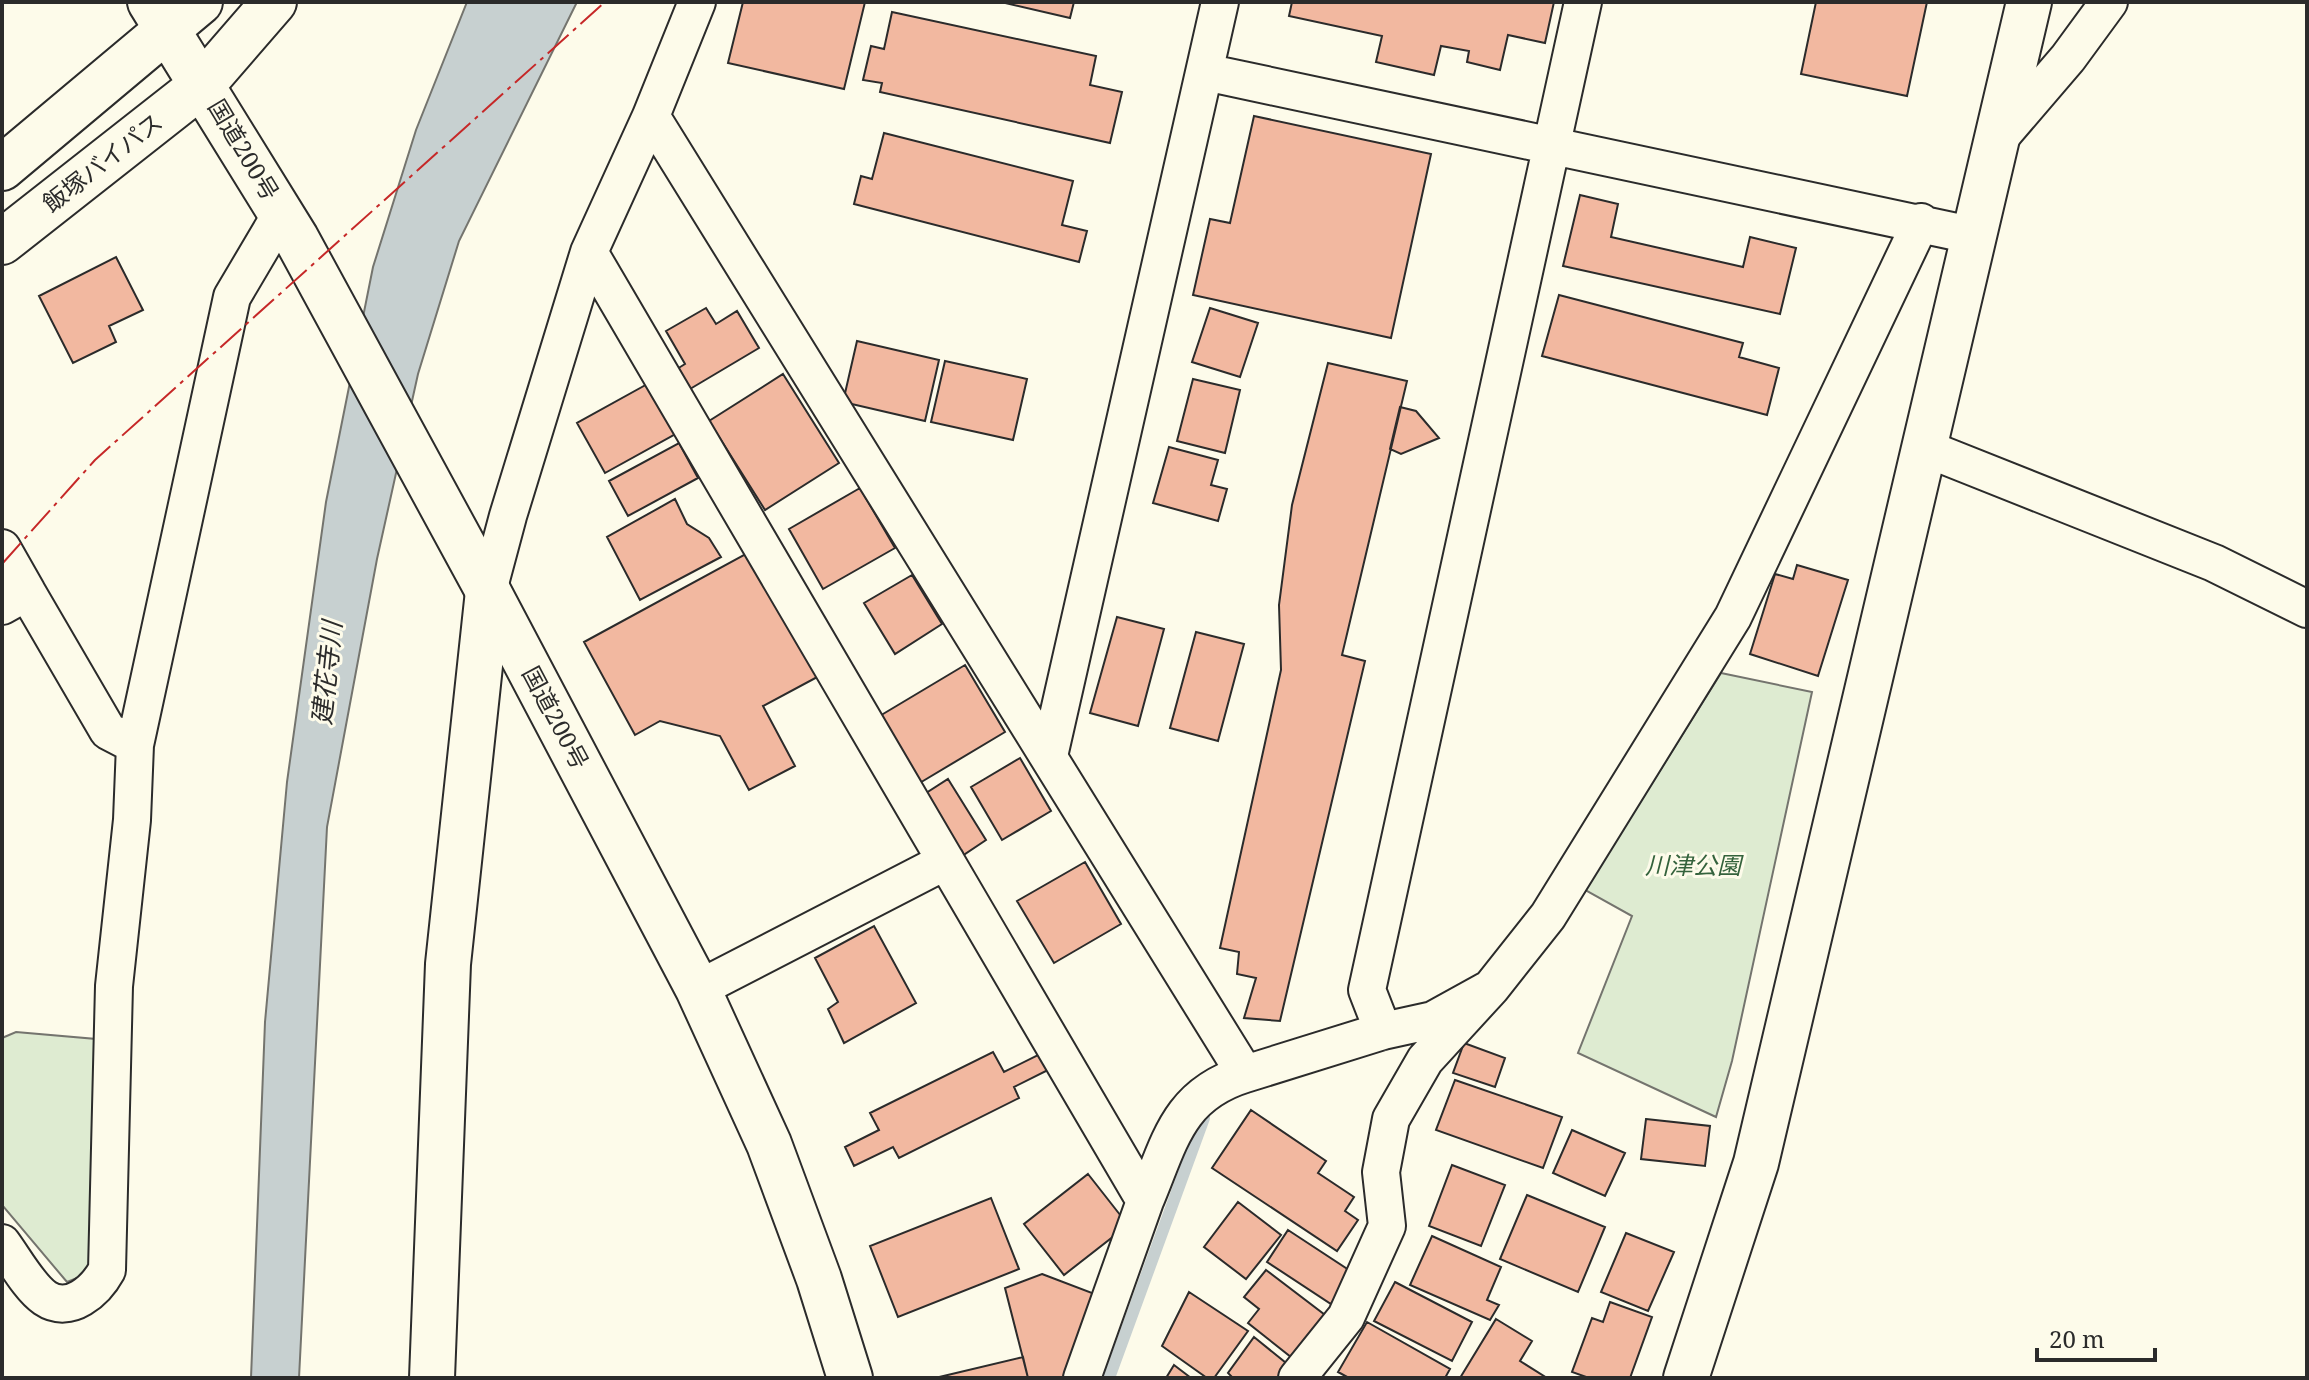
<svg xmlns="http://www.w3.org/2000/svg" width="2309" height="1380" font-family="'Noto Serif','Noto Sans JP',serif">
  <rect width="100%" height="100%" fill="#fdfbea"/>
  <path fill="#deebd1" stroke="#74746e" stroke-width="2" d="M1721 673 1812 692 1732 1061 1716 1117 1578 1053 1632 916 1585 890Z
    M16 1032 96 1039 95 1262 85 1275 67 1282 2 1205V1038Z"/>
  <path fill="#c7d0d0" stroke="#74746e" stroke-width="2" d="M467 2H577L459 241 418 374 377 559 327 827 299 1378H251L265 1022 287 782 326 502 373 267 416 130Z"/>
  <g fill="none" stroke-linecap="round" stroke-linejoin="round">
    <path stroke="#c7d0d0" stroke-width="12" d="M1109 1378 1204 1118"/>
  </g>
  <path fill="#f2b8a0" stroke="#2b2b2b" stroke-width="2" d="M743 2H865L844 89 728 63Z
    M1001 2H1074L1070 18Z
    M1292 2H1554L1545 43 1508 35 1500 70 1467 62 1469 51 1441 46 1434 75 1376 62 1382 36 1289 16Z
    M1816 2H1927L1907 96 1801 74Z
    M892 12 1096 56 1090 85 1122 92 1110 143 880 92 882 83 863 80 871 46 884 49Z
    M1254 116 1431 154 1391 338 1193 295 1210 219 1230 223Z
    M884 133 1073 181 1062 225 1087 231 1079 262 854 204 861 176 872 179Z
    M1580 195 1618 204 1611 237 1743 267 1750 237 1796 248 1780 314 1563 266Z
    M116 257 143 310 109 326 116 342 73 363 39 296Z
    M1559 295 1743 343 1739 357 1779 368 1767 415 1542 356Z
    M706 308 716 324 737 311 759 348 690 389 677 369 685 364 666 331Z
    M1210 308 1258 323 1240 377 1192 362Z
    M857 341 939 360 925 421 843 402Z
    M945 361 1027 379 1013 440 931 422Z
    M1328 363 1407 381 1342 655 1365 661 1280 1021 1244 1018 1256 978 1237 974 1239 952 1220 948 1281 670 1279 605 1292 505Z
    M783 374 839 463 765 510 709 421Z
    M1193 379 1240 390 1225 453 1177 441Z
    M651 382 679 432 605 473 577 423Z
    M1400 407 1416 411 1439 438 1401 454 1390 449Z
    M679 443 698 478 628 516 609 481Z
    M1169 447 1218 460 1211 485 1227 489 1218 521 1153 503Z
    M860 488 895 548 823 589 789 529Z
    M675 499 687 524 709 538 721 557 640 600 607 537Z
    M753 550 821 675 763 706 795 766 749 790 720 736 660 721 635 735 584 642Z
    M1797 565 1848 580 1818 676 1750 654 1775 574 1793 579Z
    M912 575 942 624 895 654 864 603Z
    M1117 617 1164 629 1138 726 1090 713Z
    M1196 632 1244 644 1218 741 1170 728Z
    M965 665 1005 732 918 784 878 717Z
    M1020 758 1051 811 1002 840 971 787Z
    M948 779 986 840 962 856 923 795Z
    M1085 862 1121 924 1054 963 1017 901Z
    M874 926 916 1003 844 1043 828 1009 838 1002 815 958Z
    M1464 1043 1505 1058 1495 1087 1453 1073Z
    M993 1052 1004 1072 1042 1053 1050 1069 1014 1087 1019 1098 899 1158 893 1147 854 1166 845 1147 879 1130 870 1113Z
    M1455 1080 1562 1117 1543 1168 1436 1130Z
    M1251 1110 1326 1161 1318 1173 1354 1197 1345 1211 1358 1220 1337 1251 1212 1168Z
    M1646 1119 1710 1126 1705 1166 1641 1159Z
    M1572 1130 1625 1153 1605 1196 1553 1173Z
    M1452 1165 1505 1185 1481 1246 1429 1226Z
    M1088 1174 1128 1225 1064 1275 1024 1224Z
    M1527 1195 1605 1227 1578 1292 1500 1259Z
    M991 1198 1019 1269 898 1317 870 1246Z
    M1238 1202 1281 1235 1246 1279 1204 1247Z
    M1288 1230 1352 1272 1331 1304 1267 1262Z
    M1626 1233 1674 1252 1648 1311 1601 1292Z
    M1432 1236 1501 1267 1487 1300 1499 1305 1490 1320 1410 1285Z
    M1266 1270 1329 1318 1296 1361 1248 1323 1259 1309 1244 1297Z
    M1042 1274 1100 1296 1071 1378H1028L1005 1288Z
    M1395 1282 1472 1322 1452 1361 1374 1321Z
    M1189 1292 1248 1331 1214 1378H1207L1162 1346Z
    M1610 1302 1652 1317 1630 1378H1589L1572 1372 1592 1318 1603 1322Z
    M1496 1319 1532 1341 1520 1361 1547 1378H1460Z
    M1367 1322 1450 1369 1445 1378H1349L1338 1372Z
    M1254 1337 1291 1367 1282 1378H1233L1228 1373Z
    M1023 1357 1028 1378H935Z
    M1174 1365 1191 1378H1166Z"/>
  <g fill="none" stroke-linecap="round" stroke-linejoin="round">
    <g stroke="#2b2b2b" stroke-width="40">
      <path id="minor" d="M1205 72 1971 235
        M651 116 1245 1074 1383 1031 1433 1020 1491 988
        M1996 142 2068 58 2109 2
        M589 252 1145 1201 1082 1378
        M1925 448 2214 563 2307 609
        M2 548 27 592 2 606
        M488 591 508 516 589 252 651 116 697 2
        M27 592 108 731 135 745 232 297 281 214
        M1049 756 1220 2
        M698 989 946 861
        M1383 1031 1367 990 1583 2
        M1145 1201C1170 1142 1177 1095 1245 1074
        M2 1243C14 1259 29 1287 45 1298 70 1315 96 1290 107 1270L114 986 132 820 135 745
        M1297 1378 1346 1317 1387 1226 1381 1172 1391 1119 1425 1060 1491 988 1548 916 1733 617 1921 222"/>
    </g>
    <g stroke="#2b2b2b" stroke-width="48">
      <path id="tertiary" d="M432 1378 448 964 488 591
        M1686 1378 1756 1163 2029 2"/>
    </g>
    <g stroke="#2b2b2b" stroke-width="48">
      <path id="trunk" d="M150 2 296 238 488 591 698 989 769 1144 819 1279 850 1378
        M2 168 200 2
        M2 242 203 84 274 2"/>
    </g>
    <use href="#minor" stroke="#fdfbea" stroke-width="36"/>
    <use href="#tertiary" stroke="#fdfbea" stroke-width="44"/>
    <use href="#trunk" stroke="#fdfbea" stroke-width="44"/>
    <path stroke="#c62828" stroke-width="2" stroke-dasharray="28 6 4 6" stroke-linecap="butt" d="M2 564 95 460 605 2"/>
  </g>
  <g text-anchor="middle" stroke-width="6" stroke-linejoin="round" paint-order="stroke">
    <g font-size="24" fill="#2b2b2b" stroke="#fdfbea">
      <text transform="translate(243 150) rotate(59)" y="8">国道200号</text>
      <text transform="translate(103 163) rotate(-38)" y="8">飯塚バイパス</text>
      <text transform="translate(555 718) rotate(62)" y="8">国道200号</text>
    </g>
    <g font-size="24" font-style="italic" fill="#34623c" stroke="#fdfbea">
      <text x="1693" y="874">川津公園</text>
    </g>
    <g font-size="26" font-style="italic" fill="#2b2b2b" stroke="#fdfbea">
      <text transform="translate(327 673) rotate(-84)" y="9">建花寺川</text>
    </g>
  </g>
  <rect width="2309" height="1380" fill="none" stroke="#2b2b2b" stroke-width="8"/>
  <path d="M2037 1348v12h118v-12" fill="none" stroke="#2b2b2b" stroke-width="4"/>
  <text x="2049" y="1348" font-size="24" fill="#2b2b2b" stroke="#fdfbea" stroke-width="6" paint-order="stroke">20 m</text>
</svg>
